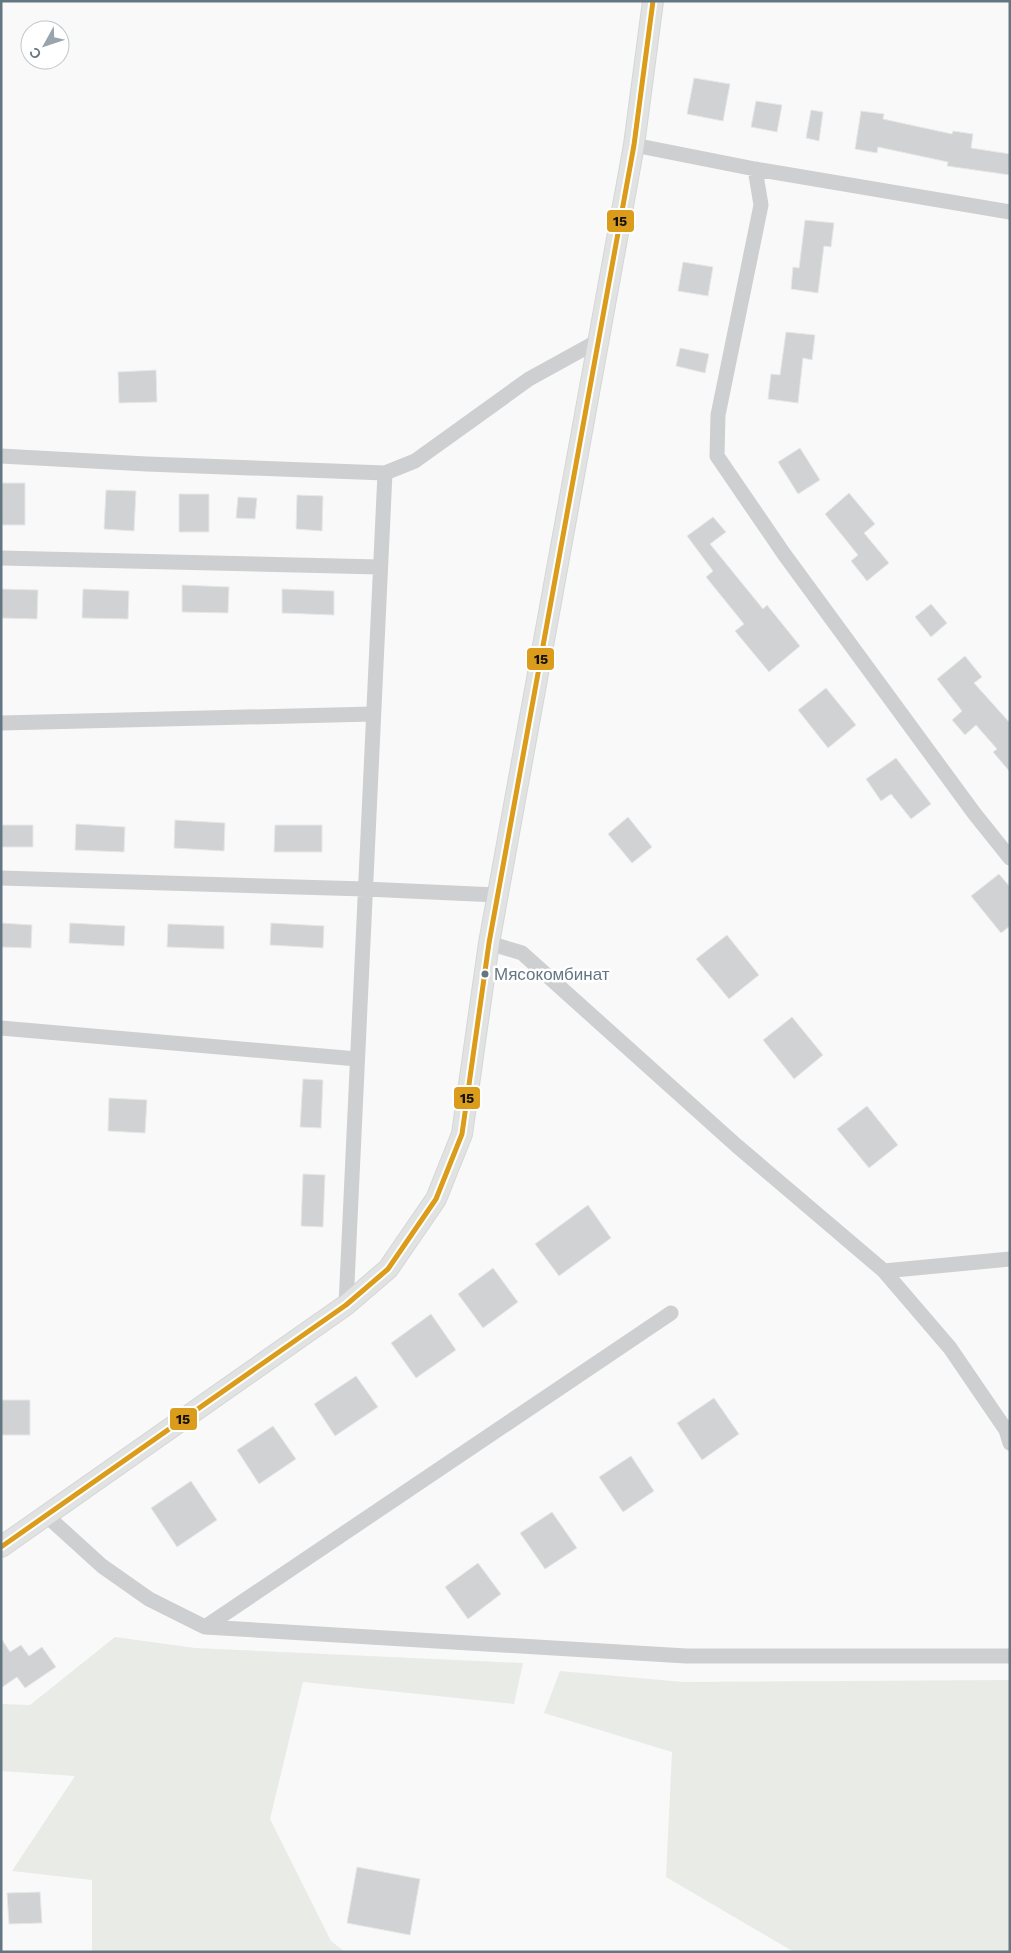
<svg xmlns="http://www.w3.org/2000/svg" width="1011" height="1953" font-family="'Work Sans',sans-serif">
  <rect width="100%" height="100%" fill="#f9f9f9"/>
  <path fill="#e8ebe6" d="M115 1637 195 1648 523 1663 514 1704 303 1682 270 1819 331 1941 345 1952H92V1880L12 1871 75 1776 1 1771V1704L30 1705Z
    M560 1671 683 1682 1010 1680V1952H794L666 1877 672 1752 544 1713Z"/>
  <path fill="#d0d2d3" stroke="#e8e8e8" d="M694 78 730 84 723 121 687 114Z
    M756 101 782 105 777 132 751 127Z
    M811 110 823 112 819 141 806 138Z
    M861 111 884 114 883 119 952 134 953 131 973 134 971 148 1010 154V175L947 166 948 162 878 147 877 153 855 149Z
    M805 220 834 223 831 247 824 246 818 293 791 289 793 267 799 268Z
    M683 262 713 267 708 296 678 291Z
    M786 332 815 335 812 360 803 358 798 403 768 399 771 374 780 375Z
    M680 348 709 354 705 373 676 366Z
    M156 370 157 402 119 403 118 372Z
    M800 448 820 480 798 494 778 462Z
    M1 483H25V525H1Z
    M106 490 136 491 134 531 104 529Z
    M849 493 875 524 864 533 889 563 867 581 851 561 858 555 825 514Z
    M179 494H209V532H179Z
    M297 495 323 496 322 531 296 529Z
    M238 497 257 498 255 519 236 518Z
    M713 517 726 532 710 544 763 609 767 605 800 646 769 672 735 631 744 624 706 577 713 571 687 536Z
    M182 585 229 587 228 613 182 612Z
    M1 589 38 590 37 619 1 618Z
    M83 589 129 591 128 619 82 618Z
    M282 589 334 591V615L282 613Z
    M931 604 947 623 931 637 915 617Z
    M965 656 982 677 974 683 1010 723V772L993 752 997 749 976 725 965 735 952 720 962 711 937 679Z
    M826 688 856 725 828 748 798 710Z
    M896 758 931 804 911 819 891 794 881 801 866 779Z
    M628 817 652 847 632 863 608 834Z
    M175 820 225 823 224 851 174 848Z
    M76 824 125 827 124 852 75 850Z
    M1 825H33V847H1Z
    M275 825H322V852H274Z
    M999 874 1010 887V926L1001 933 971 896Z
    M1 923 32 925 31 948 1 947Z
    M70 923 125 926 124 946 69 943Z
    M271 923 324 926 323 948 270 945Z
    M168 924 224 926V949L167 947Z
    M727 935 759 975 729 999 696 959Z
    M792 1017 823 1055 794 1079 763 1040Z
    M303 1079 323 1080 321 1128 300 1127Z
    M109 1098 147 1100 145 1133 108 1131Z
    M867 1106 898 1145 869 1168 837 1129Z
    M303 1174 325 1175 323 1227 301 1226Z
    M588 1205 611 1238 559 1276 535 1244Z
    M493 1268 518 1302 483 1328 458 1294Z
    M431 1314 456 1350 416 1378 391 1343Z
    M356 1376 378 1407 335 1436 314 1404Z
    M714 1398 739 1434 702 1460 677 1423Z
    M1 1400H30V1435H1Z
    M273 1426 296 1459 259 1484 237 1450Z
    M631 1456 654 1491 623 1512 599 1477Z
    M191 1481 217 1520 177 1547 151 1508Z
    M552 1512 577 1548 545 1569 520 1533Z
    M478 1563 501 1594 468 1619 445 1587Z
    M1 1638 10 1652 21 1645 29 1656 42 1647 56 1667 25 1688 17 1677 1 1688Z
    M357 1867 420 1879 410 1935 347 1923Z
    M40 1892 42 1923 9 1924 7 1893Z"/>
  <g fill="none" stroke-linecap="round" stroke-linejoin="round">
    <g stroke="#d5d6d7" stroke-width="22">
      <path id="secondary" d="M1 1547 346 1305 388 1269 436 1199 462 1134 489 943 634 145 653 1"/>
    </g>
    <path stroke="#cecfd0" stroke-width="15" d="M634 145 755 169 1010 212
      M755 169 761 205 718 415 717 456 784 554 974 813 1010 858
      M1 456 147 464 385 473 415 461 529 379 598 341
      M1 558 380 567
      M1 723 373 714
      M1 878 365 889 497 895
      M489 943 522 953 737 1146 884 1271 1010 1259
      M1 1028 357 1059
      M884 1271 950 1348 1006 1430 1010 1443
      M346 1305 385 473
      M47 1516 102 1566 149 1599 205 1627 686 1656H1010
      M205 1627 671 1313"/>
    <use href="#secondary" stroke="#e1e2e2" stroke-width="20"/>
    <g stroke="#fff" stroke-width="9">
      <path id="bus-1" d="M1 1547 346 1305 388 1269 436 1199 462 1134 489 943 634 145 653 1"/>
    </g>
    <use href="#bus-1" stroke="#da9c1a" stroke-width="5"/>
  </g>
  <circle fill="#657683" stroke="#fff" stroke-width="2" cx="485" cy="974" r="4.5"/>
  <g text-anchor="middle" stroke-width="5" stroke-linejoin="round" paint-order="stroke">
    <g font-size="17" fill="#657683" stroke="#fff" text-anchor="start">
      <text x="494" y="980">Мясокомбинат</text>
    </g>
  </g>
  <g stroke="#fff" stroke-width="2">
    <rect x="606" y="209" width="29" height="24" rx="5" fill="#da9c1a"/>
    <rect x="526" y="647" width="29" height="24" rx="5" fill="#da9c1a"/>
    <rect x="453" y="1086" width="28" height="24" rx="5" fill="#da9c1a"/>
    <rect x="169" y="1407" width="29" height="24" rx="5" fill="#da9c1a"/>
  </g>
  <g font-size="14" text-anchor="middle" font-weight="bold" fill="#111">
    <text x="620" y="226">15</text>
    <text x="541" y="664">15</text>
    <text x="467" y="1103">15</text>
    <text x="183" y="1424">15</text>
  </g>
  <rect width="1011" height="1953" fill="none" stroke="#657683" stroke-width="5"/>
  <g transform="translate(45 45) rotate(230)"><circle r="24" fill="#ffffff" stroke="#c1c8cd"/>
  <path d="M0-4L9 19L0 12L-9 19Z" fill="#99a4ac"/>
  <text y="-8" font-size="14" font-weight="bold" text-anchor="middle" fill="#657683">С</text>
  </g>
</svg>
